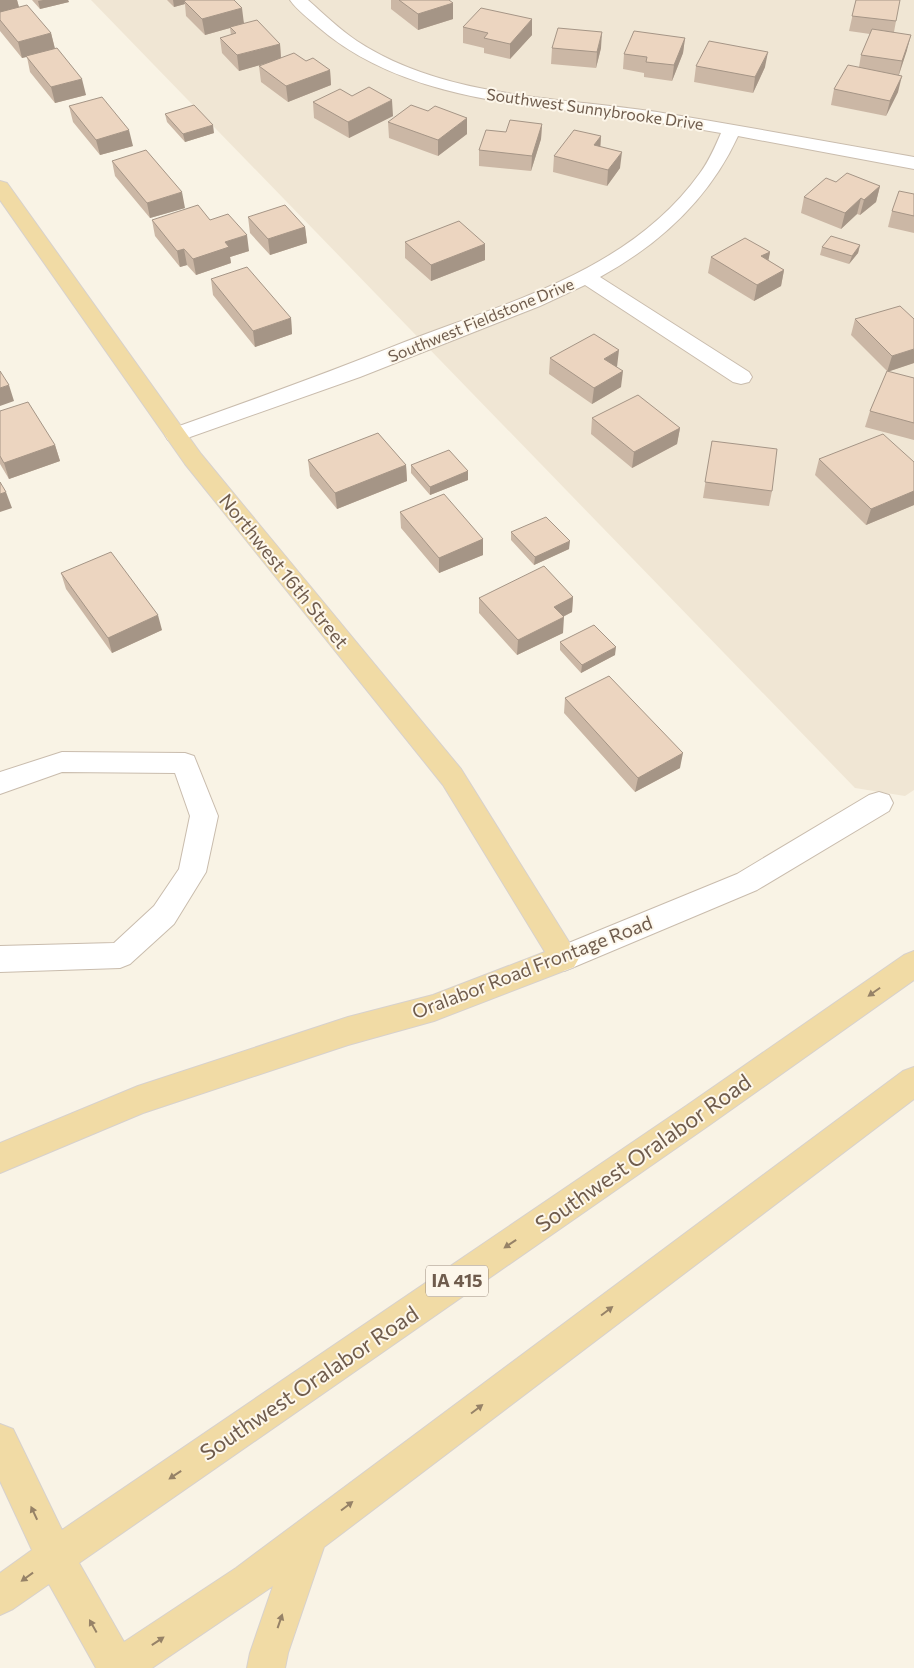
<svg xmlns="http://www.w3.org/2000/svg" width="914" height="1668" font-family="Commissioner,sans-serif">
  <rect width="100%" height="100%" fill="#f9f3e5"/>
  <path fill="#f0e6d4" d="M91 0H914V790L905 796 855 788Z"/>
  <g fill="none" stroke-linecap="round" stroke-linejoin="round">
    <g stroke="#c9bcad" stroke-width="2">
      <path id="minor" d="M290 0H308C324 14 339 29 357 41 444 98 557 97 657 112 743 126 828 142 914 157V169L738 136C709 199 660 244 600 277L749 372 752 377 749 382 741 384 733 382 585 285 540 306 360 377 176 442 168 440 165 435 168 430C247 402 325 374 402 343 508 302 630 271 700 173 709 161 715 147 721 133 682 126 642 120 602 115 503 103 395 94 317 26 308 18 297 10 290 0Z
        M62 752 185 753 194 756 218 816 206 872 174 924 130 964 120 968 0 972V946L114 943 154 906 179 869 190 816 175 773 62 772 0 794V772Z
        M879 792 889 795 893 803 889 811 757 890 574 967 564 971 554 967 549 958 554 949 737 874 869 795Z"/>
    </g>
    <g stroke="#d7d1cd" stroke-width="2">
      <path id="major" d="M0 181 7 183 201 454 461 769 579 958 574 967 434 1021 348 1045 143 1113 0 1173V1143L138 1086 348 1017 433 995 545 952 443 785 185 464 0 200Z
        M914 951V980L708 1126 79 1563 124 1642 236 1568 903 1071 914 1067V1099L324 1547 288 1653 285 1668H247L250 1653 273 1586 152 1668H96L49 1584 13 1609 0 1615V1573L32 1550 0 1481V1424L13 1429 62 1530 686 1106 904 955Z"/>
    </g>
    <use href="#minor" fill="#fff" fill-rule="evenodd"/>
    <use href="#major" fill="#f1dba5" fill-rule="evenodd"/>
  </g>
  <path fill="#cbb7a5" d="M0 0H17L19 7 51 33 55 49 86 95 55 103 30 72 27 57 22 58 0 31Z
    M32 0H68L69 2 40 9Z
    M167 0H234L244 23 280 44 281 58 306 61 330 70 331 85 288 102 261 82 259 66 270 62 239 71 222 53 220 38 231 35 230 28 205 35 186 16 185 4 174 7Z
    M391 0H449L453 19 418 30 391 9Z
    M856 0 896 21 894 32 907 50 899 75 898 92 886 116 831 105 834 89 859 67 861 55 870 34 849 31Z
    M463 27 532 35 510 59 484 53V48L463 43Z
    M685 38 683 53 672 81 644 77V73L623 69 624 54Z
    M552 48H601L596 68 551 64Z
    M696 66 765 67 753 93 694 82Z
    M352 96 393 116 349 138 314 118 313 102Z
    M69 106 133 146 100 155 73 122Z
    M428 111 467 134 438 156 389 138 388 122Z
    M165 114 214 133 185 142 167 122Z
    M542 124 541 139 531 171 479 166V150L506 132Z
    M601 136 600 147 620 168 607 186 553 172 554 156Z
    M112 161 185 208 150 218 115 176Z
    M836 182 880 186 876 202 860 215 857 214 841 229 801 213 804 197Z
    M914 194V233L888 227 892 211Z
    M248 217 305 227 307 243 270 255 250 233Z
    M152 220H210L249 251 230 257 231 263 196 275 187 265 180 267 155 236Z
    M405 242 485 244V260L431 281 405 258Z
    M860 245 858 253 849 264 820 255 822 247Z
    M770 252 768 260 784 270 781 286 754 301 708 273 711 257Z
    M211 279 291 318 292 334 255 347 213 295Z
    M855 319 914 363 887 372 914 378V440L865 427 870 411 887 371 851 335Z
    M550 358 617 367H616L621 387 592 404 549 374Z
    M0 411 55 445 60 461 9 479 0 464Z
    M592 418 680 428 677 444 632 468 591 434Z
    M712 441 772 491 769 506 703 498Z
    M819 459 914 462V505L866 525 815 475Z
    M308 460 406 465 407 481 337 509 310 476Z
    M411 465 468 471V480L430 495 411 473Z
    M400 512 483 539V555L439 573 401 528Z
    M511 532 569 549 534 565 511 540Z
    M61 573 162 630 112 653 66 589Z
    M573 597 572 612 563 617V633L517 655 479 613V598Z
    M560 642 615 655 581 673 560 650Z
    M565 698 680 768 635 792 564 713Z"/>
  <path fill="#a59586" d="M0 0H17L20 11 0 16Z
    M43 0H68L69 2 40 9 38 1Z
    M173 0H201L184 1 185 4 174 7Z
    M453 3V19L418 30V14Z
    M242 8 244 24 205 35 202 19Z
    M532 19V35L510 59V44Z
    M602 32 601 48 596 68 597 52Z
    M51 33 55 49 22 58 18 42Z
    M911 35 907 50 898 77 902 61Z
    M685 38 683 53 672 81 674 65Z
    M280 44 281 59 239 71 237 55Z
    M768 52 765 67 753 93 755 77Z
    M330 70 331 85 288 102 286 86Z
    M902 76 898 92 886 116 890 101Z
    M82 79 86 95 55 103 51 87Z
    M392 100 393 116 349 138 348 122Z
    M467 118V134L438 156V140Z
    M542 124 541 139 531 171 532 156Z
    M213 125 214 133 185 142 183 134Z
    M129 130 133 146 100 155 96 140Z
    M601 136 600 152 594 145Z
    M622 152 620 168 607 186 608 170Z
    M880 186 876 202 860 215 864 200Z
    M182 192 185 208 150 218 147 203Z
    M861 198 857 214 841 229 845 213Z
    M305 227 307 243 270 255 268 239Z
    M247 235 249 251 230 257 231 263 196 275 193 259 225 242Z
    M485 244V260L431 281V265Z
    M860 245 858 253 849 264 852 256Z
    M184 249 187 265 180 267 177 251Z
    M770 252 767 268 761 256Z
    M784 270 781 286 754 301 757 285Z
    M291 318 292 334 255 347 253 331Z
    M914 349V363L887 372 892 356Z
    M619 350 617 367 603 375 604 359Z
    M623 371 621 387 592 404 594 388Z
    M9 385 14 401 0 406V388Z
    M680 428 677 444 632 468 634 452Z
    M55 445 60 461 9 479 4 463Z
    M406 465 407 481 337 509 335 493Z
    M468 471V480L430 495V487Z
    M914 491V505L866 525 871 509Z
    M6 492 12 508 0 512V494Z
    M483 539V555L439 573V558Z
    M570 541 569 549 534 565 535 557Z
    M573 597 572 612 552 622 554 607Z
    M158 615 162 630 112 653 108 638Z
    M564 617 563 633 517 655 518 640Z
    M616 647 615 655 581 673 582 665Z
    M683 753 680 768 635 792 638 778Z"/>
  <path fill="#ecd5c0" stroke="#a59586" d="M186 0H234L242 8 202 19 184 1Z
    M399 0H449L453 3 418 14Z
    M856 0H900L896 21 852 16Z
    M27 5 51 33 18 42 0 20V12Z
    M481 8 532 19 510 44 484 38 488 33 463 27Z
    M257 20 280 44 237 55 220 38 236 33 230 27Z
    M558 28 602 32 597 52 552 48Z
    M872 29 911 35 902 61 861 55Z
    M634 31 685 38 674 65 646 62 647 57 624 54Z
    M709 41 768 52 755 77 696 66Z
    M57 48 82 79 51 87 26 56Z
    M294 53 306 61 313 58 330 70 286 86 259 66Z
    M848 65 902 76 890 101 834 89Z
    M369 87 392 100 348 122 313 102 340 89 352 96Z
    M102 97 129 130 96 140 69 106Z
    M194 105 213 125 183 134 165 114Z
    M411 105 428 111 435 106 467 118 438 140 388 122Z
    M510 120 542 124 532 156 479 150 486 130 506 132Z
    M574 130 601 136 594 145 622 152 608 170 554 156Z
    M146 150 182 192 147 203 112 161Z
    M847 173 880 186 864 200 861 198 845 213 804 197 826 178 836 182Z
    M899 191 914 194V216L892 211Z
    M198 205 210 220 228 214 247 235 225 242 229 247 193 259 184 249 177 251 152 220Z
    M285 205 305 227 268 239 248 217Z
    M459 221 485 244 431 265 405 242Z
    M831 236 860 245 852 256 822 247Z
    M745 238 770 252 761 256 784 270 757 285 711 257Z
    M247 267 291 318 253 331 211 279Z
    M900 306 914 319V349L892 356 855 319Z
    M594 334 619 350 604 359 623 371 594 388 550 358Z
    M0 371 9 385 0 388Z
    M887 371 914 378V423L870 411Z
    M638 395 680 428 634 452 592 418Z
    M28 402 55 445 4 463 0 456V411Z
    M378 433 406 465 335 493 308 460Z
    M883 434 914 462V491L871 509 819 459Z
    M712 441 777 449 772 491 705 482Z
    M449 450 468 471 430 487 411 465Z
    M0 482 6 492 0 494Z
    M444 494 483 539 439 558 400 512Z
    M546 517 570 541 535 557 511 532Z
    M111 552 158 615 108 638 61 573Z
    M544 566 573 597 554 607 564 617 518 640 479 598Z
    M594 625 616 647 582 665 560 642Z
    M609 676 683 753 638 778 565 698Z"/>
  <defs><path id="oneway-solid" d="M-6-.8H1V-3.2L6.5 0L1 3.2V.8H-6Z" transform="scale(1.25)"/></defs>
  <g fill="#968267">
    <use href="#oneway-solid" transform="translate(874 992) rotate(145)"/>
    <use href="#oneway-solid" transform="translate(510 1244) rotate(146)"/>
    <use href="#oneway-solid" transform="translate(607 1311) rotate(-37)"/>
    <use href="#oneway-solid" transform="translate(477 1409) rotate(-37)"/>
    <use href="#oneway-solid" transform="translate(175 1475) rotate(146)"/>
    <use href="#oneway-solid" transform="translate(347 1506) rotate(-37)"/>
    <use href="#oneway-solid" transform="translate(34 1513) rotate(-115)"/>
    <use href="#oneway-solid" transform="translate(27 1577) rotate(144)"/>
    <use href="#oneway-solid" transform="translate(280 1621) rotate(-71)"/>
    <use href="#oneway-solid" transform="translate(93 1626) rotate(-119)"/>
    <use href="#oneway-solid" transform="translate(158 1641) rotate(-34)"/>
  </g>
  <g text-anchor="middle" stroke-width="4" stroke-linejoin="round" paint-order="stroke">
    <g font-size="16" fill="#6f5c4d" stroke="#fdf7eb">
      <text transform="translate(595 109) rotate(8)" y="6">Southwest Sunnybrooke Drive</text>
      <text transform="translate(481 320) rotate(-22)" y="6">Southwest Fieldstone Drive</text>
    </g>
    <rect fill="#fdf7eb" stroke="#9a8a7c" stroke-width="1" x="426" y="1265.5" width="62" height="31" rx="4"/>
    <g font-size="18" font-weight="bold" fill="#6f5c4d">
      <text x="457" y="1287">IA 415</text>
    </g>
    <g font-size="19" fill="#6f5c4d" stroke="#fdf7eb">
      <text transform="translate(284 571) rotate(51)" y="7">Northwest 16th Street</text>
      <text transform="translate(532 967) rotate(-21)" y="7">Oralabor Road Frontage Road</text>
    </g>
    <g font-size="22" fill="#6f5c4d" stroke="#fdf7eb">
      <text transform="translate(643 1153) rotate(-35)" y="8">Southwest Oralabor Road</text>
      <text transform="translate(309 1383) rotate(-34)" y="8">Southwest Oralabor Road</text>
    </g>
  </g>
</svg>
